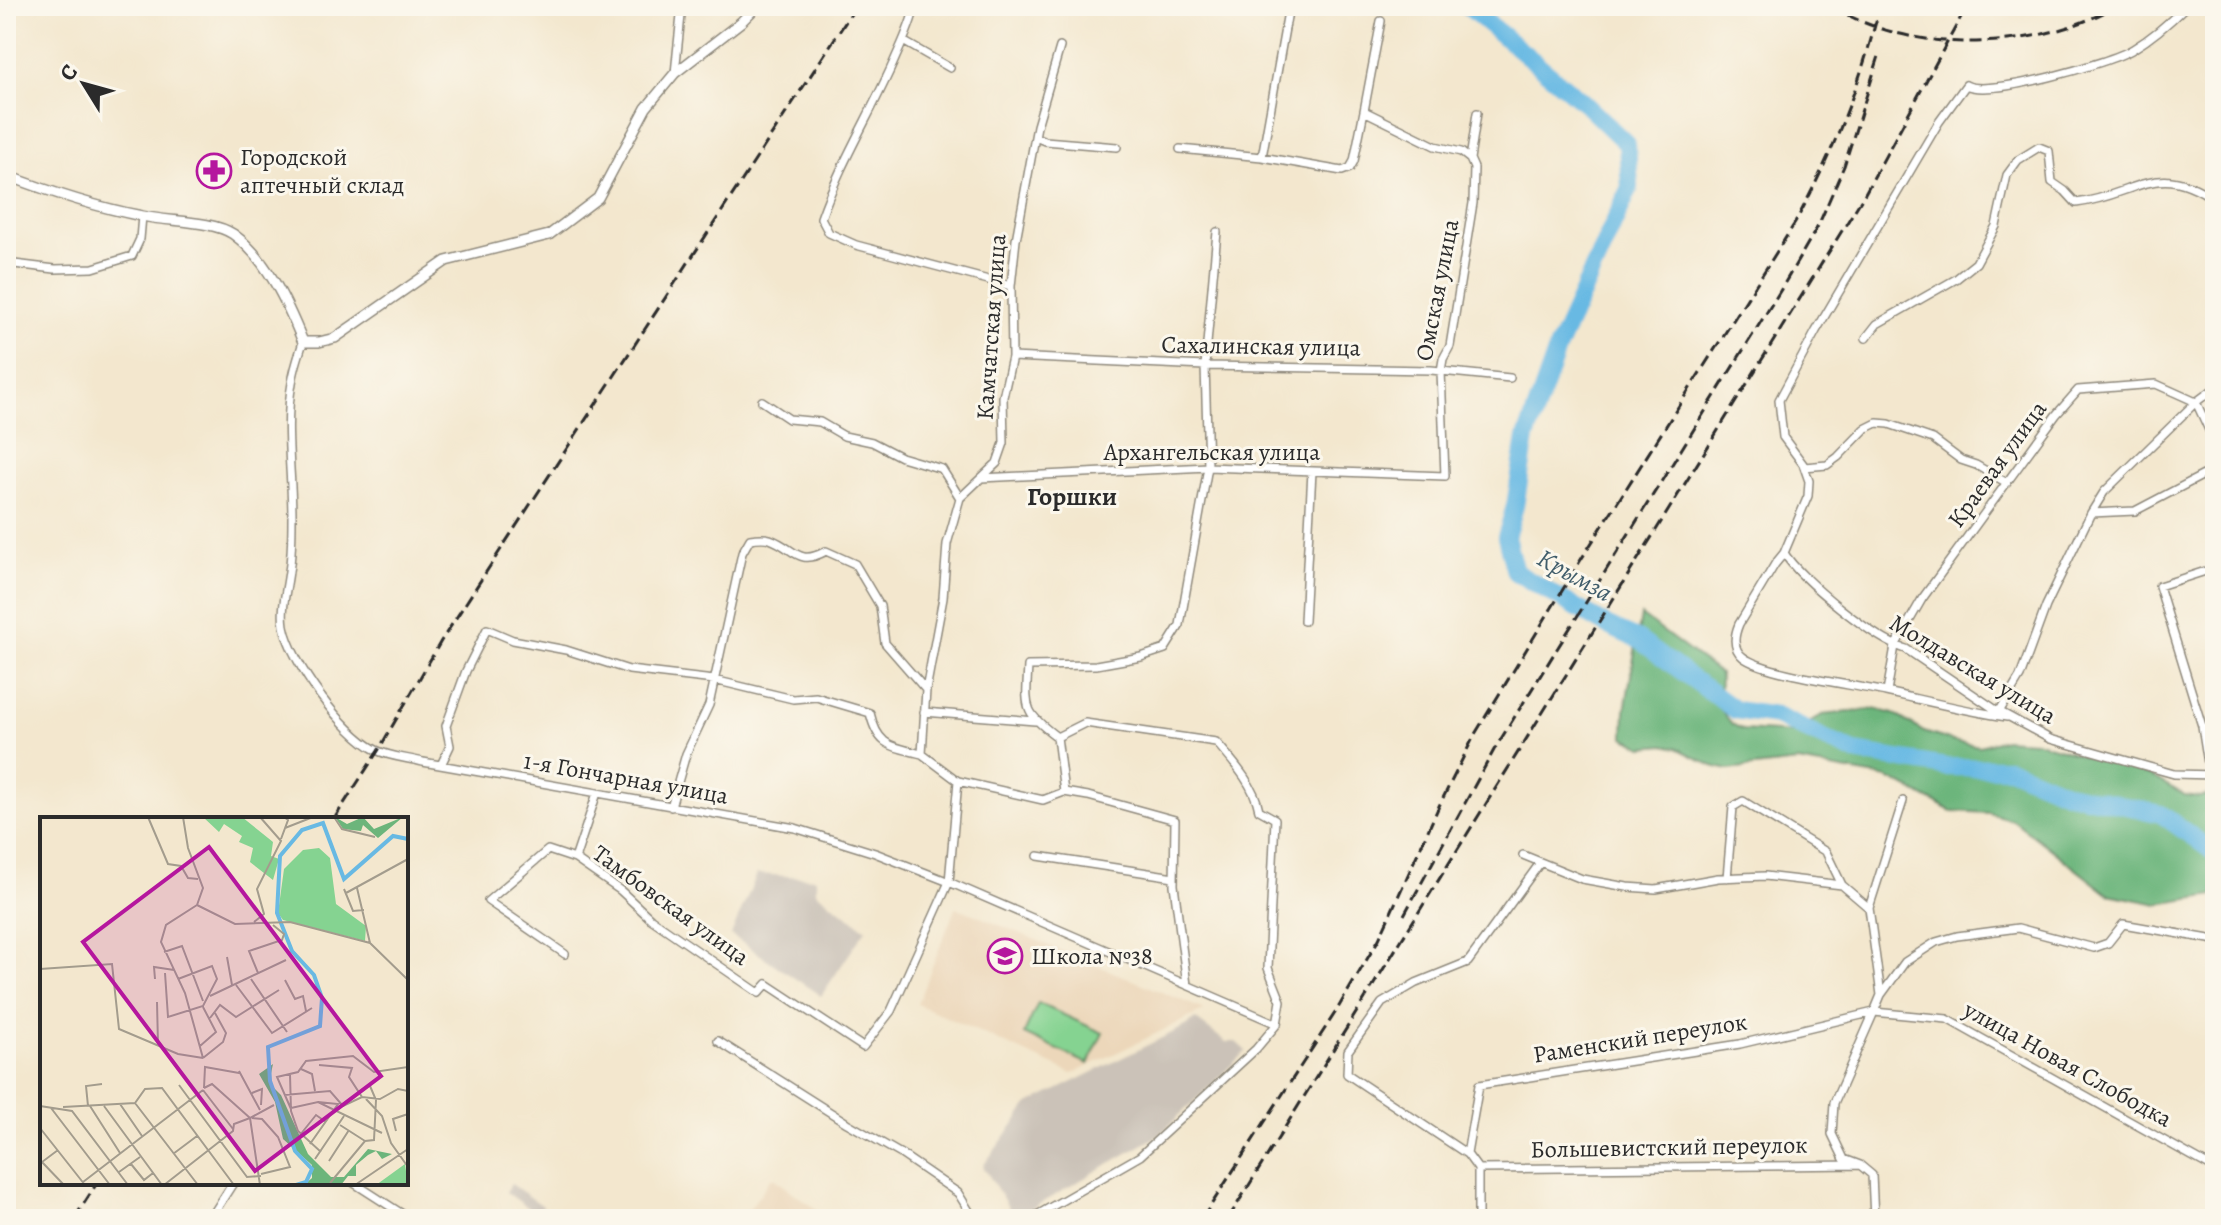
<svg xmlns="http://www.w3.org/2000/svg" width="2221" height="1225" font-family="Alegreya,serif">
  <rect width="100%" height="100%" fill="#fbf7ec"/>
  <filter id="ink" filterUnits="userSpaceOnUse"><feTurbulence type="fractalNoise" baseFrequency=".0125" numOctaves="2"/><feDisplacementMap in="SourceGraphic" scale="16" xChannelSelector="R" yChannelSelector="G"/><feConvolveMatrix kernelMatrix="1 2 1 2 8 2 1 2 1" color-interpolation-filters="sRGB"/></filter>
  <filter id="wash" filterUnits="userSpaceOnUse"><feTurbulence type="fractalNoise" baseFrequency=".006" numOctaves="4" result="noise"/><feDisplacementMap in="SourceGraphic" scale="32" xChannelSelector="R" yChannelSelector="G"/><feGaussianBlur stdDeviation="1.8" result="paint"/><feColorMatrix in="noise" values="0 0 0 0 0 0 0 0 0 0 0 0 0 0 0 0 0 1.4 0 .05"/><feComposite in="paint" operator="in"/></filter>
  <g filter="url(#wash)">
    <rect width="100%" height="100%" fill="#f3e7ce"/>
    <path fill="#ecd7ba" d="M956 907 1205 1010 1072 1074 917 1004Z
      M772 1177 830 1219H742Z"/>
    <path fill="#cbc2b8" d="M757 874 816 878V892L866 929 821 996 731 935Z
      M1195 1019 1226 1042H1236L1246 1051 1159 1135 1015 1218 983 1166 1029 1104 1188 1025Z
      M511 1184 543 1206 537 1214 506 1192Z"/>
    <path fill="#85d391" stroke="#587f5e" stroke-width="2" d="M1038 1003 1103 1033 1088 1064 1024 1034Z"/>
    <path fill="#6cb57b" stroke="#4c7053" stroke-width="2" d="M1641 615 1720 674 1719 707 1732 724 1743 730 1793 733 1822 715 1875 709 1894 714 1924 732 1955 742 1980 746 2004 739 2035 741 2149 775 2185 795 2199 797 2215 794V895L2158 904 2108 894 2013 820 1989 813 1952 811 1888 778 1798 762 1728 770 1713 766 1677 748 1665 745 1643 747 1624 737 1625 711Z"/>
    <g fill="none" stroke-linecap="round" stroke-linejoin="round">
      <path stroke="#68b9e3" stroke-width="18" d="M1467 6 1582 101 1627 144 1630 187 1558 347 1526 438 1515 506 1506 537 1515 572 1608 626 1639 640 1735 710 1776 716 1854 752 1946 767 2009 768 2068 793 2161 814 2215 853"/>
    </g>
  </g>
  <g filter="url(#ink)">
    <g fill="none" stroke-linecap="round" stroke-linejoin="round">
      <g stroke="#8f897c" stroke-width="10">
        <path id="minor" d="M915 6C911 25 903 41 895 59 872 112 840 163 821 218L829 233 856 245 1011 286
          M903 41 950 68
          M1060 47 1037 126 1016 240 1011 286 1012 357 1003 397 1004 443 997 463 960 498 947 544 943 598 926 690 922 754 958 781 1043 800 1064 792 1088 796 1175 820 1174 885 1187 985
          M675 73 682 6
          M1364 111 1381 21
          M1035 137 1045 141 1117 147
          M1180 149 1262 157 1342 171 1350 168 1354 161 1364 111 1435 146 1461 152 1470 159
          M1262 157 1289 6
          M6 263 55 269 93 268 132 256 140 239 142 216
          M1866 338 1877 324 1956 279 1976 263 1996 226 2007 175 2018 160 2039 147 2049 151 2052 182 2065 191 2076 203C2136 196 2156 158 2215 200
          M303 342C299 355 294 369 292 383 284 426 292 473 292 517 292 534 292 554 289 571 287 589 281 607 284 626 291 663 343 733 376 750 390 757 408 758 423 762L795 828 875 853 949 882 1277 1024
          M1012 357 1205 366 1431 370 1510 378
          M762 401 789 419 820 422 844 436 872 442 901 457 942 469 960 498
          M1804 467 1827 465 1838 457 1865 429 1877 423 1889 424 1933 439 1961 460 1976 465 2007 483
          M981 478 1208 467 1445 476 1441 371 1443 359 1450 346 1473 203 1474 168 1470 159 1477 113
          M2091 513 2104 492 2196 402 2215 443
          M1784 553C1801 580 1876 641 1906 649L1993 708 2050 739 2174 774 2215 775
          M1304 621 1312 471
          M1887 692 1895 646 1922 599 2056 415 2078 390 2156 384 2196 402 2215 388
          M924 712 1035 721
          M1999 712 2020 677 2046 606 2091 513 2135 511 2215 469
          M2007 717C1966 711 1927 701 1886 692 1856 685 1764 674 1743 657 1732 648 1734 636 1739 624L1775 564 1784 553 1808 496 1809 481 1803 464 1783 437 1779 400 1816 331 1939 122 1966 85C1988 98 2110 63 2133 49 2153 37 2170 22 2186 6
          M1057 737C1022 711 1026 707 1028 666L1096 665 1141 657 1165 649 1180 625 1208 467 1205 366 1217 232
          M1057 737 1085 723 1216 742C1233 762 1254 784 1259 810L1275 819 1268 968 1281 1001 1277 1024
          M1057 737 1064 792
          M441 765 450 746 446 726 466 671 487 629 513 640 566 650 629 670 714 680 793 699 816 697 870 713C878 747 891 746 922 754
          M2210 776 2202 726 2159 586 2215 568
          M1903 801 1869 908 1881 995 1874 1012 1947 1019 2215 1169
          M671 807 686 754 709 705 742 553 750 539C756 538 764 537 770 539 795 548 797 567 826 551L855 564 880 606 885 643 926 690
          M1523 855 1582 879 1627 887 1656 889 1718 878 1765 876 1842 885 1869 908
          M1038 856 1174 877
          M575 859 597 793
          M1727 878 1733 807 1743 801 1826 852 1842 885
          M565 954 488 901 548 850 575 859 621 891 651 919 759 993 767 984 863 1047 891 1011 949 882 958 781
          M1881 995 1905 962 1936 942 1957 936 2018 928 2094 948 2108 943 2123 924 2215 940
          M718 1041 847 1123 901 1154 958 1193 974 1219
          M1467 1154 1479 1085 1740 1044 1874 1012
          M1478 1169 1467 1154 1347 1074 1348 1051 1382 1003 1416 983 1468 962 1540 863
          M1478 1169 1860 1165
          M354 1183 410 1219
          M210 1219 233 1183
          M1030 1219 1140 1156 1256 1049 1277 1024
          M1478 1219V1169
          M1874 1219 1872 1175 1860 1165 1844 1159 1832 1134 1834 1103 1874 1012"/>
      </g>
      <g stroke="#8f897c" stroke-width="12">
        <path id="tertiary" d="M6 175C50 192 96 207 142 216 168 222 212 220 233 234 267 258 288 305 303 342H319L335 338 446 261 549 235 598 198 646 108 675 73 741 22 757 6"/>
      </g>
      <use href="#minor" stroke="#fff" stroke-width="7"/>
      <use href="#tertiary" stroke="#fff" stroke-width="9"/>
      <path stroke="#2b2b2b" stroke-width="3" stroke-dasharray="12 6" stroke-linecap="butt" d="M1832 6C1910 56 2037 52 2116 6
        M334 819 378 751 441 641 856 6
        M1404 915 1494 750 1780 291 1818 226 1844 166 1880 53
        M74 1219 97 1183
        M1202 1219 1335 1013 1379 939 1439 806 1475 734 1582 558 1795 223C1834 151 1860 85 1880 6
        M1228 1219 1863 197 1967 6"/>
    </g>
  </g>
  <defs>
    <g id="pharmacy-ring" transform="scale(1.8)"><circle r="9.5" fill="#fbf7ec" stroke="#b5179e" stroke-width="1.5"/><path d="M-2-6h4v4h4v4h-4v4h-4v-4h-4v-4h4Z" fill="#b5179e"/></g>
    <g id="school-ring" transform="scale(1.8)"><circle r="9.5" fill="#fbf7ec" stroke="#b5179e" stroke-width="1.5"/><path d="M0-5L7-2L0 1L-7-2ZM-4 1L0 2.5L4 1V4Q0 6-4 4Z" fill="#b5179e"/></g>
  </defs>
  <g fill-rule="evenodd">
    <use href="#pharmacy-ring" x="214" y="171"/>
    <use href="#school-ring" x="1005" y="956"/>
  </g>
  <g text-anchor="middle" stroke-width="6" stroke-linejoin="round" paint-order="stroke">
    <g font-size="24" fill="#2b2b2b" stroke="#fbf7ec" text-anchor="start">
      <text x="240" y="165">Городской<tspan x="240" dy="28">аптечный склад</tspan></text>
      <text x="1031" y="964">Школа №38</text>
    </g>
    <g font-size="24" fill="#2b2b2b" stroke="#fbf7ec">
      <text transform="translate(1437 290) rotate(-79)" y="8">Омская улица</text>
      <text transform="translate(991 327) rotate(-86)" y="8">Камчатская улица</text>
      <text transform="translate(1261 346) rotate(1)" y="8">Сахалинская улица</text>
      <text x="1212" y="460">Архангельская улица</text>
      <text transform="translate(1997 464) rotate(-54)" y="8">Краевая улица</text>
      <text transform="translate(1973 669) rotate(31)" y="8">Молдавская улица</text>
      <text transform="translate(626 778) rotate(10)" y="8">1-я Гончарная улица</text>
      <text transform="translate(671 905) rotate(36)" y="8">Тамбовская улица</text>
      <text transform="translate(1640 1038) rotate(-9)" y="8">Раменский переулок</text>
      <text transform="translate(2068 1064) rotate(29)" y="8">улица Новая Слободка</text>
      <text transform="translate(1669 1147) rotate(-1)" y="8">Большевистский переулок</text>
    </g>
    <g font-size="26" font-weight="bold" fill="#2b2b2b" stroke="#fbf7ec">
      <text x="1072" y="505">Горшки</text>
    </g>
    <g font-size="26" font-style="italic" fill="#405d6b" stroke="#fbf7ec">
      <text transform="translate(1575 575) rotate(29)" y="9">Крымза</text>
    </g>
  </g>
  <g transform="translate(40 817)">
    <rect width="368" height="368" fill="#f3e7ce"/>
    <path d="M163 0H202L233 25 231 39 239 42 233 63 210 45 213 31 199 25 202 19 184 7 179 15ZM279 31 290 41 296 87 326 109 325 124 243 103 238 96 244 52 263 33ZM365 347 368 368H336Z" fill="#85d391"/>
    <path d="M295 0 307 7 323 0 334 12 363 0 338 21 323 8 321 14 303 12ZM233 247 229 266 241 278 268 337 291 360H304L328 332 352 337 342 342 336 334 328 338 316 348V359H308L301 368H264L272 361V348L243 322 235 285 219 257Z" fill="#6cb57b"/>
    <path fill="none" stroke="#68b9e3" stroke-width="4" d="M256 368 266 365 272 352 255 334 230 264 228 230 280 209 282 181 274 158 252 134 237 96 240 39 262 13 283 6 304 62 353 19 368 22"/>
    <path fill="none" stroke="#a39c8d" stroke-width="2" d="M108 0 128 47 141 49 148 61 158 62M143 0 148 31 163 71 157 88M294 0 302 12 335 20M245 11 273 0M241 22 248 3 244 0M317 71 330 126M304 72 313 94 324 93M306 76 368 42M157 88 195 107 250 105 330 126 368 163M157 88 126 108 121 125 145 176 163 241M214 105 224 97 217 72 241 24 220 0M124 135 142 129 163 184M187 140 192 168M0 152 72 147 79 212 138 237 163 241M125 156 128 200 163 189 177 162 172 149 138 162M218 156 209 134 242 123 244 117 233 108M115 162 114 150 134 153M211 162 247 215M245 163 255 182 263 179 266 194M196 168 232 216 272 191M170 179 246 143M117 185 118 228M170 201 180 188 196 200 239 173M160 229 176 215 163 190M163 241 183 225 186 216 175 196M279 248 312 251 309 260 322 280M261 252 272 257 275 274M199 254 220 293M250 257 251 294 258 314 281 335M139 268 207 360 221 359M164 271 172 267 210 301M164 271 165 250 199 256M163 273 193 312M212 276 222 272 221 288M244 278 290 274 303 289 322 280 340 282 358 272 368 274M326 282 342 299 351 326 368 350M95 286 158 368M80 287 102 319M0 289 32 294 88 368M48 289 46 269 62 267M50 289 80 336M64 289 122 368M23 290 95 286 105 272 122 271 194 368M11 291 70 368M251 291 278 285 342 316M251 292 237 260 258 255 266 244 313 239 334 255 368 250M212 301 222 302 238 320 250 350 221 357M300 308 325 324M0 311 45 368M356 314 353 302 368 297M260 318 276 298 286 305M270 327 298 287 278 285M18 333 2 345 24 368M133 337 157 319M275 342 304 299M289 344 309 313M91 347 104 363 113 356M79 355 100 340M43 365 163 273M290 366 325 324 334 323 336 283 330 269M124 368 193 314 194 307 210 301M220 368 210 301 234 288M315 368 368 332"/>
    <path fill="#b5179e" fill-opacity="0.15" stroke="#b5179e" stroke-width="4" d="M169 30 341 259 215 354 43 125Z"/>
    <rect width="368" height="368" fill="none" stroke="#2b2b2b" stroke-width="4"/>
  </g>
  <rect width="2221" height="1225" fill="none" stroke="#fbf7ec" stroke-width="32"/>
  <g transform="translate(84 84) rotate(307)" stroke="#fbf7ec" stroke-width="6" paint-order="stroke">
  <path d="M0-6L14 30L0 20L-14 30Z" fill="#2b2b2b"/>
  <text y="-12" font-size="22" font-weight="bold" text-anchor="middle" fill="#2b2b2b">С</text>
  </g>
</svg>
